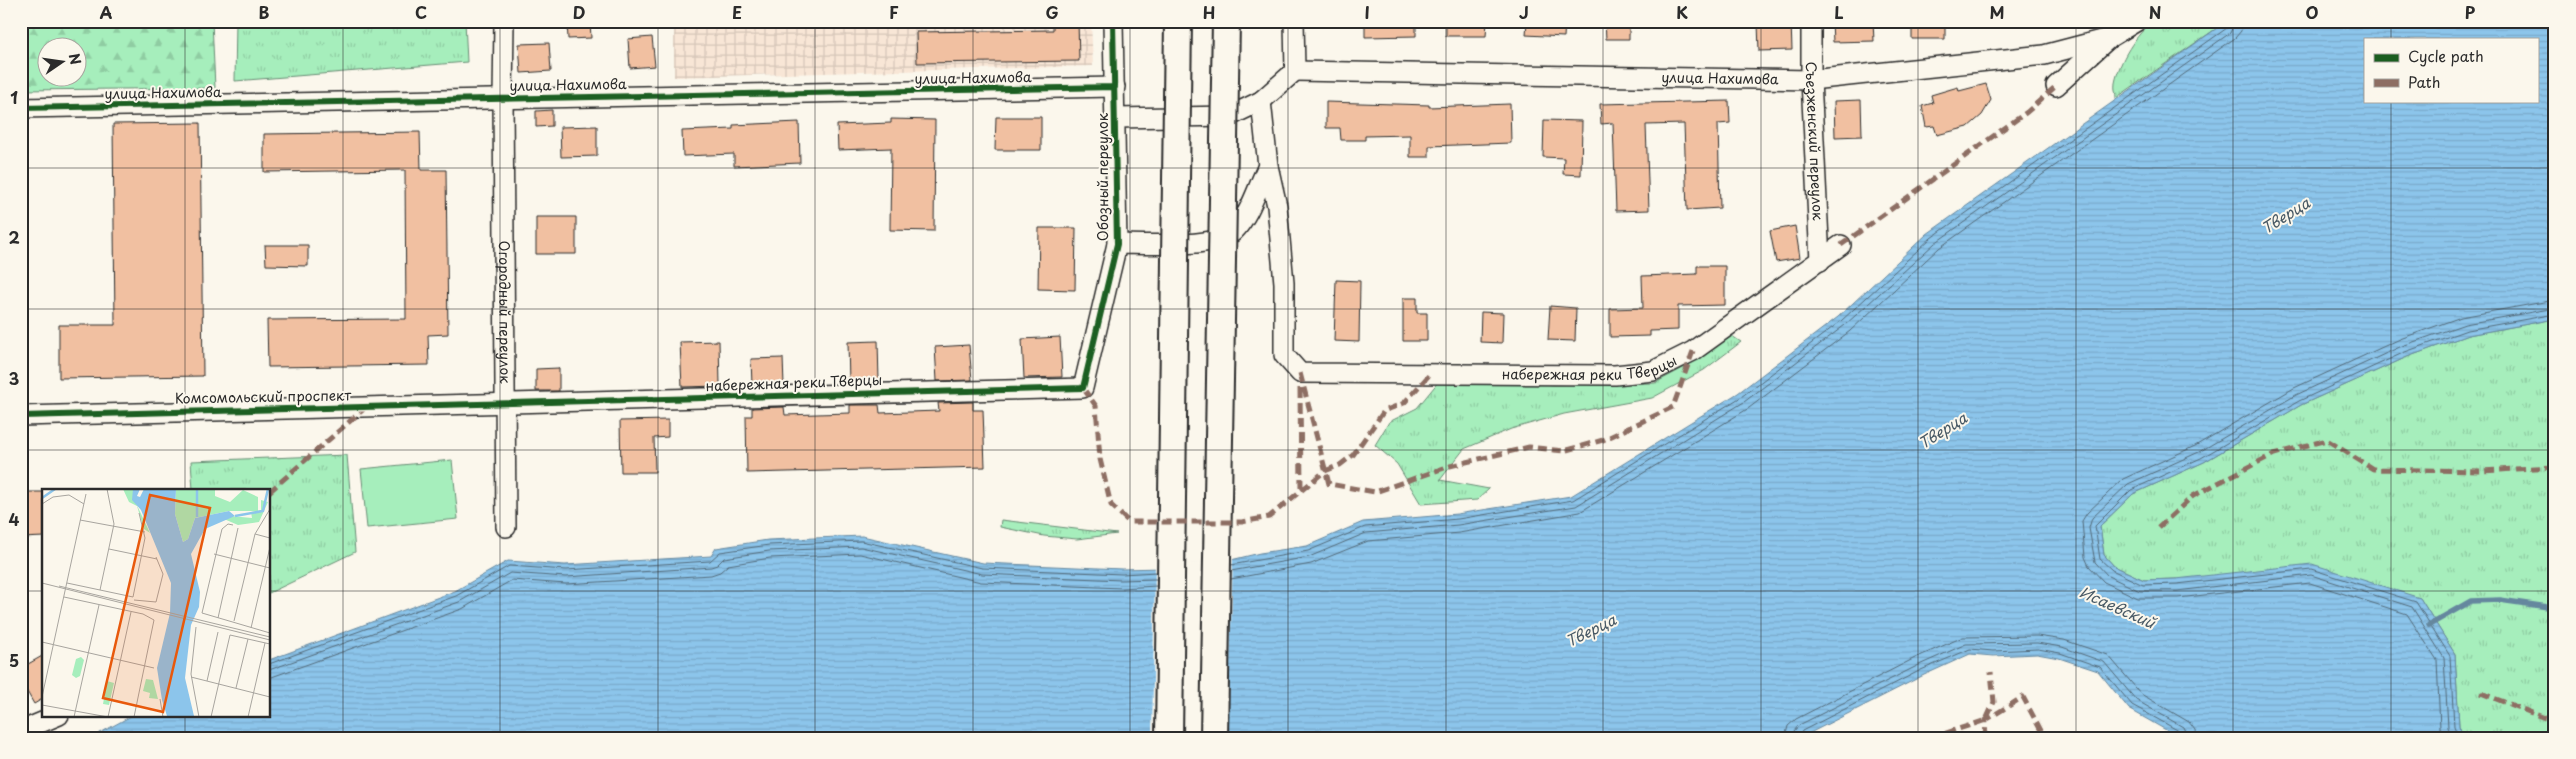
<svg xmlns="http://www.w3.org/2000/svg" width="2576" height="759" font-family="'Playpen Sans',sans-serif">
  <defs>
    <pattern id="industrial-grid" width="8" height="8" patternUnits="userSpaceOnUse" patternTransform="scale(1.25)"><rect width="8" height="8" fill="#f8e6d6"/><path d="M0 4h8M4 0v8" fill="none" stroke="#d5c5b8"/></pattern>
    <pattern id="grass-tufts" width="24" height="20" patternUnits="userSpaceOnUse" patternTransform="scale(1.25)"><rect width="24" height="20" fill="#a6eebc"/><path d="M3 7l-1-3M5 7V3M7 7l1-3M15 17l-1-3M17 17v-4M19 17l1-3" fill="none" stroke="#8fcca2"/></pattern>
    <pattern id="forest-firs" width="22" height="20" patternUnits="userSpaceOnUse" patternTransform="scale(1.25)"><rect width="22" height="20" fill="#a6eebc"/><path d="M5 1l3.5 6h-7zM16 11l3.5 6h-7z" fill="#8fcca2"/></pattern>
    <pattern id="water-rules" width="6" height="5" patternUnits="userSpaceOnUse" patternTransform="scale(1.25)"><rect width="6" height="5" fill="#8cc5eb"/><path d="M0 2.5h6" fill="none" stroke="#79a9ca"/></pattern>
  </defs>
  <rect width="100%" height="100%" fill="#fbf7ec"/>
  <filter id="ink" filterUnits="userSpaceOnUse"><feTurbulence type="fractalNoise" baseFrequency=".02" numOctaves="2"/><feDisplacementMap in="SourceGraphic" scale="10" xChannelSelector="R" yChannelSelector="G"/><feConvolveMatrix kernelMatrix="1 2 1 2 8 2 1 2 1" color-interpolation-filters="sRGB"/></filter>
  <g filter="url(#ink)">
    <path fill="url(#industrial-grid)" d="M674 21H1091L1093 66 674 77Z"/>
    <path fill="url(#grass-tufts)" stroke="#688c74" d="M236 21H465L467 62 235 81Z
      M2154 21H2227L2116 98C2116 94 2114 88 2115 83 2119 62 2136 33 2154 21Z
      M2555 319V738H2464L2459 726 2455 654 2420 598 2176 579 2144 580 2114 566 2104 555 2100 526 2133 494 2204 462 2301 405 2407 357 2468 335Z
      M1732 336 1741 342 1704 370 1652 398 1564 414 1511 429 1464 449 1440 480 1489 489 1477 500 1421 504 1397 464 1375 445 1389 422 1417 408 1439 381 1492 378 1553 385 1655 383 1685 367Z
      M347 455 355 552 269 593V490H193L191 461Z
      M1001 520 1117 534 1077 539 1044 536 1000 527Z"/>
    <path fill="url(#forest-firs)" stroke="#688c74" fill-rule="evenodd" d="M21 21H212L215 88 21 90ZM48 48H78V78H48Z"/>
    <path fill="#a6eebc" stroke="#688c74" d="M452 460 458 519 367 528 361 469Z"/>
    <path fill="url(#water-rules)" stroke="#65879e" fill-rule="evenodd" d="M2227 21H2555V319L2468 335 2407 357 2301 405 2204 462 2133 494 2100 526 2104 555 2114 566 2144 580 2176 579 2312 564 2420 598 2455 654 2459 726 2464 738H2180L2129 709 2098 671 2059 658 2037 654 1993 656 1970 654 1924 675 1800 738H91L133 715H269V660L455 591 508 561 565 565 711 556 716 548 768 540 862 536 983 563 1122 569 1202 567 1260 553 1307 546 1363 522 1457 514 1571 496 1738 393 1838 317 1927 234ZM2365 39H2537V101H2365Z"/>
    <path fill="#fbf7ec" d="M1233 557 1228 738H1152L1155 565 1201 564Z"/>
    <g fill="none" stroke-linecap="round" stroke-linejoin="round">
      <path stroke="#526978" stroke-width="1" d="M1231 565 1308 551 1365 527 1458 519 1573 500 1741 397 1841 321 1931 238 2227 28 2229 21
        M1231 571 1309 557 1366 533 1458 525 1576 506 1744 402 1845 325 1935 243 2230 33 2235 21
        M1231 579 1311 564 1368 541 1459 533 1580 512 1749 408 1850 331 1939 248 2235 38 2241 31 2243 21
        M269 664 456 596 509 566 566 570 710 561 720 552 769 545 861 541 982 568 1122 574 1157 572
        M269 670 459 602 510 573 566 577 711 567 717 565 724 558 769 551 861 547 982 574 1121 580 1157 579
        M269 678 462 609 512 580 566 584 711 575 720 572 728 565 770 558 860 554 981 582 1121 588 1157 586
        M1785 738 1788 726 1796 719 1915 658 1963 637 2037 636 2064 640 2108 655 2141 694 2189 722 2195 730 2196 738
        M1793 738 1794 731 1799 725 1919 665 1966 644 2037 643 2062 647 2104 662 2136 700 2183 727 2188 738
        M1799 738 1802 731 1921 670 1970 649 1993 651 2038 649 2060 653 2100 667 2132 705 2179 731 2182 738
        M2444 738 2440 728 2437 660 2407 614 2310 583 2178 598H2138L2104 582 2089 566 2085 557 2082 521 2087 513 2123 479 2195 446 2294 388 2400 339 2461 317 2555 300
        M2452 738 2448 727 2444 658 2412 607 2311 575 2177 591H2140L2108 576 2095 562 2089 528 2092 518 2128 484 2199 452 2296 395 2402 346 2465 324 2555 308
        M2459 738 2454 726 2450 656 2416 602 2311 569 2177 584 2143 585 2112 570 2100 559 2095 526 2131 490 2201 458 2299 401 2405 352 2467 330 2555 314"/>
      <path stroke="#65879e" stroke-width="5.5" d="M2429 625 2471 601 2500 600 2555 608"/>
    </g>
    <path fill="#f1c0a1" stroke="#2b2b2b" d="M567 21H590L591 38 568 39Z
      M1053 21H1078L1079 61 917 63 916 32 1053 30Z
      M1365 21H1416V36L1365 37Z
      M1446 21H1487L1486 36H1446Z
      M1527 21H1565L1564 37 1526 35Z
      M1605 21H1629V39H1606Z
      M1832 21H1873L1874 41 1833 42Z
      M1912 21H1945V39H1912Z
      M1791 22 1792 50 1759 51 1758 23Z
      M652 37 655 66 630 68 628 39Z
      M549 43 551 71 521 73 519 44Z
      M1986 84 1991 100 1982 115 1968 127 1937 135 1934 126 1926 127 1922 106 1933 103 1931 95 1958 87 1959 91Z
      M1861 100 1862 136 1835 137 1834 101Z
      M1729 101 1730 123 1718 124 1720 208 1687 210 1684 124 1646 125 1649 210 1616 211 1613 123 1601 124 1600 104Z
      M1326 102 1429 105V107L1510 104 1511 143 1429 146V157H1410V135L1365 136V140H1341L1340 128H1326Z
      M552 110V126L536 127V111Z
      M996 117H1041V150H995Z
      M891 119 935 120 934 231 890 230 891 148 838 150 837 125 891 123Z
      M1544 120 1582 121 1581 175 1563 174 1564 158 1543 157Z
      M799 122 800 163 734 166V154L683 156 682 131 733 129V125Z
      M200 123 203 376 59 378V325H115L113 124Z
      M597 126V156L561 157 560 127Z
      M420 132 421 170H446L448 334 428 335 429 365 268 367 267 320 406 319 405 170 264 172V134Z
      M536 217H576V254H536Z
      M1795 226 1800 258 1776 262 1770 231Z
      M1039 228H1076L1075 290 1038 289Z
      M265 245H308V266L266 265Z
      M1697 266H1725V305L1678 306V330L1650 331V336L1610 337V309L1643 308 1642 276 1697 274Z
      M1336 280 1360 281 1359 342 1334 341Z
      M1403 298H1417V313H1427V341H1403Z
      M1550 306 1576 308 1575 341 1548 340Z
      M1481 312 1503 313 1502 343 1480 342Z
      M1060 337 1062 377 1024 378 1022 339Z
      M719 341 720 386 682 387 680 342Z
      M878 341 879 382 849 383 848 342Z
      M969 345 972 380 937 381 935 347Z
      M783 358 784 385H752L751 359Z
      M559 368V391H536V369Z
      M973 402V410H983L985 467 747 473 746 416H752V408L784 407 785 415 850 413V405H879L880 413 939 411 938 403Z
      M668 420V437L654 438 655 472H621L620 421Z
      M21 492H44V537L21 538Z
      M44 655V698L34 704 21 681V668Z"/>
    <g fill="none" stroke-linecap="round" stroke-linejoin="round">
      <g stroke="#2b2b2b" stroke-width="22">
        <g id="street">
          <path id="s1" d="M504 21 503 99 506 527"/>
          <path d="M1294 21 1295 71"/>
          <path id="s2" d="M1811 21V80L1820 261"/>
          <path id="s3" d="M1295 71 1811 80 2044 55 2109 38 2137 21"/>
          <path d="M2056 86 2107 40"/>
          <path id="s4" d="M1261 101 1268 166 1277 206 1284 283V355L1300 373 1615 375 1653 371 1693 351 1841 245"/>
          <path d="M21 108 1115 87"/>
          <path d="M1116 118 1230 116 1261 101 1295 71"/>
          <path d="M1117 244C1142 244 1218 249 1234 231 1251 213 1257 188 1268 166"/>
          <path d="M21 416 1083 388 1117 244 1113 21"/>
          <path d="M21 731 59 715"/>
        </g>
      </g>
      <use href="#street" stroke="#fbf7ec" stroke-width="19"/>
      <g stroke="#2b2b2b" stroke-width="30" stroke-linecap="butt">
        <path id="secondary-bridge" d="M1169 738 1178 21
          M1214 738 1226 21"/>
      </g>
      <use href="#secondary-bridge" stroke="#fbf7ec" stroke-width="26"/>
      <path stroke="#8d6e63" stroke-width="5" stroke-dasharray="10 5" stroke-linecap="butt" d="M1841 245 2027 112 2056 86
        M1300 373 1329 484 1375 492 1450 466 1529 447 1563 451 1603 440 1673 407 1693 351
        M1083 388 1096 406 1100 459 1111 505 1129 522H1242L1269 517 1325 471 1340 465 1353 455 1384 411 1404 403 1431 373
        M1300 388 1301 489
        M269 492 365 408
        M2158 528 2193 496 2274 454 2327 440 2373 469 2479 471 2555 467
        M2481 693 2555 722
        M1931 738 1986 720 1994 702 1991 672
        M1985 738 1986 720 2023 697 2045 738"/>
      <g stroke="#fbf7ec" stroke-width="9">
        <path id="cycleway" d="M21 108 1115 87
          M21 416 1083 388 1117 244 1113 21"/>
      </g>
      <use href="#cycleway" stroke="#1b5e20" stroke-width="6"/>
    </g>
  </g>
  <path fill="none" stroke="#2b2b2b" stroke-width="1" stroke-opacity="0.55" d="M185 21V490M343 21V738M500 21V738M658 21V738M815 21V738M973 21V738M1130 21V738M1288 21V738M1446 21V738M1603 21V738M1761 21V738M1918 21V738M2076 21V738M2233 21V738M2391 21V39M2391 101V738M21 168H2555M21 309H2555M21 450H2555M21 591H44M269 591H2555M185 715V738"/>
  <g text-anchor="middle" stroke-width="4" stroke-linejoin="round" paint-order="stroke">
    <g font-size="14" fill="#2b2b2b" stroke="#fbf7ec">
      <text transform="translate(973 78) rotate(-1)" y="5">улица Нахимова</text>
      <text dy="5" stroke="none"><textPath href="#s3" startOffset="425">улица Нахимова</textPath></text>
      <text transform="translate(568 85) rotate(-1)" y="5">улица Нахимова</text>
      <text transform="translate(163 93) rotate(-1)" y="5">улица Нахимова</text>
      <text dy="5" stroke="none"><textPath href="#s2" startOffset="120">Съезженский переулок</textPath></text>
      <text transform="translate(1103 177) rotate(-90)" y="5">Обозный переулок</text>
      <text dy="5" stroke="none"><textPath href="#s1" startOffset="291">Огородный переулок</textPath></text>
      <text dy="5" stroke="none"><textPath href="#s4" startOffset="570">набережная реки Тверцы</textPath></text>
      <text transform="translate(794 383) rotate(-2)" y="5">набережная реки Тверцы</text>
      <text transform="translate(263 397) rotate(-1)" y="5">Комсомольский проспект</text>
    </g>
    <g font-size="15" font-style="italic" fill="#485965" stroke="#fbf7ec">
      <text transform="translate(2286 216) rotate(-32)" y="5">Тверца</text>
      <text transform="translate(1943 431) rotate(-32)" y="5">Тверца</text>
      <text transform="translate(2117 608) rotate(24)" y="5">Исаевский</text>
      <text transform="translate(1591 631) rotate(-26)" y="5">Тверца</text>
    </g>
  </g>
  <g transform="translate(42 489)">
    <rect width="228" height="228" fill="#fbf7ec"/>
    <path d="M81 0H91L92 10 108 44 102 40 95 17 87 13ZM134 0H173V7L188 13 201 1 216 8V22H187L153 29 146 50 141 53 133 25ZM104 190 111 191 116 210 107 209 108 204 101 202Z" fill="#a6eebc"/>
    <path d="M219 11 226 13 217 33 196 36 182 30 188 27 210 29 209 23 219 21ZM65 192 72 194 67 216 61 215Z" fill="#a6eebc"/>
    <path d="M39 168 42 171 38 187 34 189 30 186 34 170Z" fill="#a6eebc"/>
    <path d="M91 0H98L95 7 98 8 102 0H134L133 25 141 53 146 50 153 29 187 22 193 27 163 40 149 65 158 103 157 118 149 136 143 189 152 227H125L120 211 115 179 128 124 129 94 99 21 90 11Z" fill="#8cc5eb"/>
    <path fill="none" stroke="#8cc5eb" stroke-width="2.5" d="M155 0V28M0 9 13 0M193 27 221 22 226 0"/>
    <path fill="none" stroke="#a8a59f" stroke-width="1" d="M0 15 11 8 27 6 42 15M38 31 103 43M191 36 186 35 180 40 160 124 228 144M213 45 228 49M67 60 115 70M172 65 228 79M0 94 228 151M25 94 91 108M17 97 228 148M58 101 72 35 65 0M22 108 101 125 112 131 92 228M91 108 103 49 97 24M92 111 114 113 121 85 114 68M176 129 196 39M192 132 213 45 228 20M154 138 149 185 157 228M209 139 228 58M0 153 112 179M149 188 228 208M165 192 176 143M194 199 206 150M0 208 44 5M118 210 121 228M0 216 66 228 89 123M32 228 57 116M169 228 188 146 228 155M206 228 223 154"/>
    <path fill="#e8590c" fill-opacity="0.15" stroke="#e8590c" stroke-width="2.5" d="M108 6 168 19 121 223 61 209Z"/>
    <rect width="228" height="228" fill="none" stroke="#2b2b2b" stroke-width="2.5"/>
  </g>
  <rect width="2576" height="759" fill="none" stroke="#fbf7ec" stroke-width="55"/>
  <rect x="2364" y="38" width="175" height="65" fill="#fbf7ec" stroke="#a8a59f"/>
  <rect x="2374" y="54" width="25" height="8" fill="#1b5e20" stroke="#a8a59f"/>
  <text x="2408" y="62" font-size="15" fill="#2b2b2b">Cycle path</text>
  <rect x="2374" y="79" width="25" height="8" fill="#8d6e63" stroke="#a8a59f"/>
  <text x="2408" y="88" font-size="15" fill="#2b2b2b">Path</text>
  <g transform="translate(62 62) rotate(77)"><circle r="24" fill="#fbf7ec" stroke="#a8a59f"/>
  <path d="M0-4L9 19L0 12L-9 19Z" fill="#2b2b2b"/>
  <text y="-8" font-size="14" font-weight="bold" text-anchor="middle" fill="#2b2b2b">N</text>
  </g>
  <rect x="28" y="28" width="2520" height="704" fill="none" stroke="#2b2b2b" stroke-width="2"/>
  <g font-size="16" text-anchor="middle" font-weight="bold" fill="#2b2b2b">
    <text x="106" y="19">A</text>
    <text x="264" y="19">B</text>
    <text x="421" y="19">C</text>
    <text x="579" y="19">D</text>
    <text x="737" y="19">E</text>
    <text x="894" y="19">F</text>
    <text x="1052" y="19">G</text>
    <text x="1209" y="19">H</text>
    <text x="1367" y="19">I</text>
    <text x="1524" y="19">J</text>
    <text x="1682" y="19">K</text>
    <text x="1839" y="19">L</text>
    <text x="1997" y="19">M</text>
    <text x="2155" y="19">N</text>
    <text x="2312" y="19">O</text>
    <text x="2470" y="19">P</text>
    <text x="14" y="104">1</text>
    <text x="14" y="244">2</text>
    <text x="14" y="385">3</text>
    <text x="14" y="526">4</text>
    <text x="14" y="667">5</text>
  </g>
</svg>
